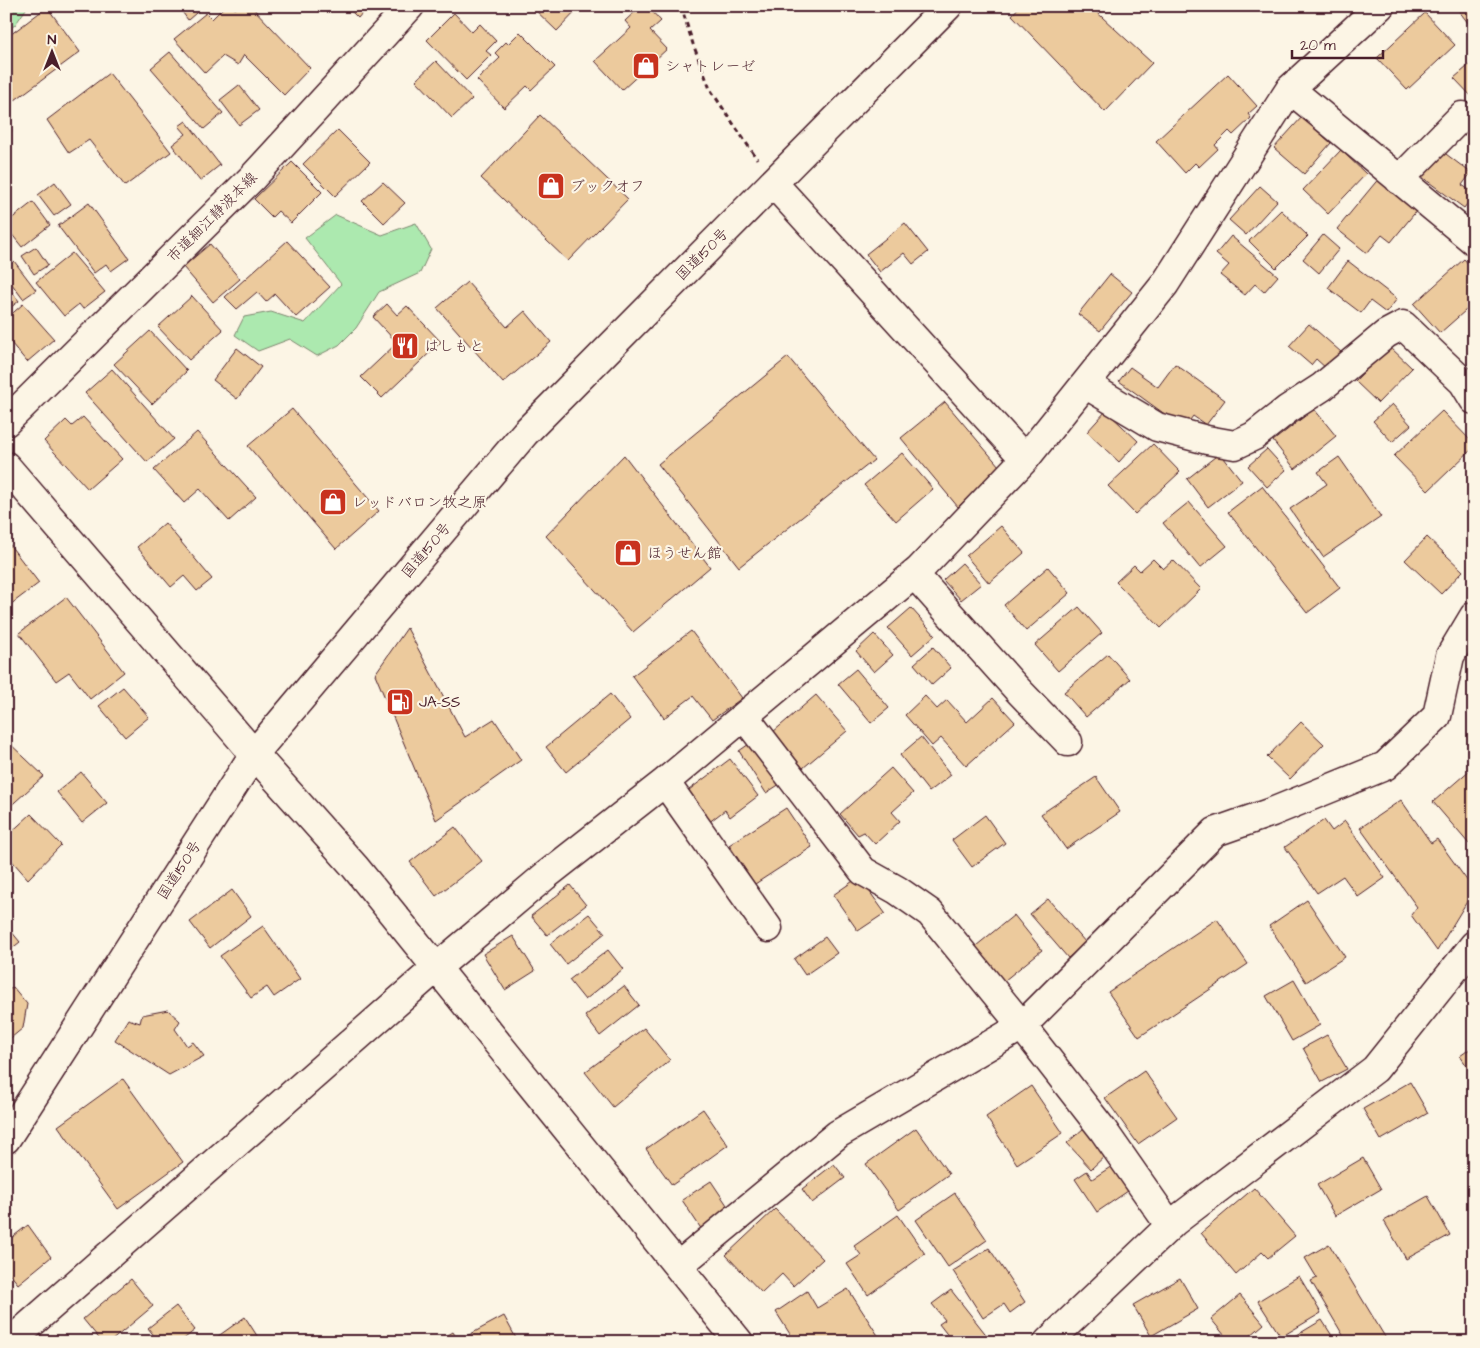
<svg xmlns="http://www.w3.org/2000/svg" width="1480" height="1348" font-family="'Architects Daughter','Klee One',sans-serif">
  <rect width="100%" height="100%" fill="#fcf5e5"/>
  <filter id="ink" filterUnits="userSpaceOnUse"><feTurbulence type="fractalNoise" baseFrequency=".02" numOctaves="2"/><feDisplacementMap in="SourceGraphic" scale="10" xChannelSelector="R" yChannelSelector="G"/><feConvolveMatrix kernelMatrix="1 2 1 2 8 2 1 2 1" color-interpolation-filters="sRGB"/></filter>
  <g filter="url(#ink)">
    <path fill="#ace9af" stroke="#7b846d" d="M6 6H28L15 25 6 31Z
      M336 215 382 235 416 223 431 249 420 273 379 292 356 328 339 345 317 356 290 339 258 351 235 335 244 317 271 312 305 323 341 284 305 238Z"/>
    <path fill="#ecca9d" stroke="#4a1f2b" d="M178 6H204L188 20Z
      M225 6H233L235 9 239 6H251L310 68 284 95 244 55 238 65 223 56 205 73 174 39 206 13 212 19Z
      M346 6H368L358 18Z
      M531 6H581L557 31Z
      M641 6H647L661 21 650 31 667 49 622 90 595 61 631 28 625 21Z
      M1020 6H1090L1152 63 1105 112 1012 15Z
      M1455 6H1474V27L1472 28Z
      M47 7 80 52 15 100 6 88V38Z
      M454 13 472 32 480 24 496 41 486 51 491 55 466 80 427 40Z
      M1425 13 1455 45 1407 90 1377 58Z
      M520 32 555 67 531 90 527 86 504 108 477 80 500 58 495 53 506 42 508 44Z
      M170 52 223 113 204 129 151 68Z
      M436 61 472 99 452 118 416 80Z
      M1474 61V99L1454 78Z
      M109 73 171 152 125 186 89 140 69 153 47 120Z
      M1228 74 1257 106 1248 114 1251 118 1233 135 1229 131 1215 145 1218 149 1199 167 1195 163 1185 173 1156 141Z
      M239 85 259 110 239 125 220 100Z
      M540 115 628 199 568 261 481 178Z
      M1302 117 1331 143 1304 174 1274 148Z
      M186 121 220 165 200 181 172 145 186 134 179 126Z
      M6 124 12 131 6 135Z
      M338 130 370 162 335 196 303 164Z
      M1341 150 1366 174 1328 214 1303 190Z
      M1442 151 1471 173 1462 185 1474 193V195L1464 208 1422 177Z
      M292 162 322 192 291 223 278 211 272 217 254 199Z
      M1380 177 1418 209 1391 242 1382 235 1367 253 1337 229Z
      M55 182 71 204 54 216 38 195Z
      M383 182 405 203 384 223 362 201Z
      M1260 186 1277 201 1246 235 1229 220Z
      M33 202 50 225 22 247 6 227V223Z
      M89 203 129 258 111 271 106 264 94 273 58 226Z
      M1281 210 1308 236 1276 268 1249 241Z
      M905 223 928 252 913 264 904 253 880 272 866 254Z
      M1323 235 1339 249 1319 273 1303 259Z
      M1231 236 1278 276 1264 292 1255 284 1245 295 1220 275 1229 265 1216 254Z
      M287 241 330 287 296 317 275 294 266 302 257 292 237 309 225 297Z
      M210 244 240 279 213 302 183 267Z
      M36 247 48 265 34 274 22 256Z
      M72 253 105 292 83 309 79 304 64 316 36 282Z
      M1464 259 1474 270V303L1440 333 1414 304Z
      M14 261 36 290 23 299 6 276V267Z
      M1348 261 1397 299 1386 313 1370 301 1361 313 1328 288Z
      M1110 274 1132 292 1100 331 1078 314Z
      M467 282 507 327 525 311 551 342 503 383 437 308Z
      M6 284 19 301 6 311Z
      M192 296 223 330 189 360 158 327Z
      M23 304 54 339 27 362 6 337V319Z
      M387 304 397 315 407 306 441 342 382 398 361 377 397 343 373 317Z
      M1309 324 1341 352 1327 369 1316 359 1311 365 1289 346Z
      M150 331 187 371 152 404 114 364Z
      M1389 346 1412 368 1378 403 1355 381Z
      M237 348 261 367 237 399 213 380Z
      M788 357 874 460 739 567 658 464Z
      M1175 364 1225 400 1206 425 1193 416 1184 428 1119 381 1130 367 1158 387Z
      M112 369 174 439 147 462 85 393Z
      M945 402 999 466 958 507 901 438Z
      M1392 404 1411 425 1392 442 1373 421Z
      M292 409 379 511 336 549 248 446Z
      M1314 409 1336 436 1295 469 1273 441Z
      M1106 411 1138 441 1119 462 1087 432Z
      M1442 411 1474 444V447L1428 491 1394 456Z
      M83 417 122 459 88 489 44 441 66 420 72 426Z
      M197 432 256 497 229 521 200 489 184 503 154 470Z
      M1153 444 1180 472 1135 514 1108 486Z
      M1267 449 1286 470 1267 487 1248 466Z
      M902 453 933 489 896 521 864 485Z
      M1220 453 1242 481 1208 507 1187 479Z
      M624 455 710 567 633 632 546 536Z
      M1339 457 1381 517 1323 557 1290 509 1327 484 1318 472Z
      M1262 486 1340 588 1307 613 1228 512Z
      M1189 502 1227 546 1200 568 1163 523Z
      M165 523 212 579 197 591 184 576 171 587 137 547Z
      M1001 526 1024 553 989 583 966 556Z
      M1427 537 1463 571 1441 594 1405 560Z
      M6 540 39 583 6 608Z
      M1153 559 1163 569 1173 560 1201 589 1161 628 1116 582 1134 565 1140 571Z
      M962 563 981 584 961 600 943 580Z
      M1048 567 1070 593 1026 631 1004 605Z
      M66 597 124 672 90 699 69 672 56 681 19 633Z
      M1079 607 1102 633 1058 671 1035 645Z
      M911 608 935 635 912 655 888 628Z
      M407 628 465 737 494 719 521 760 436 820 375 674Z
      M691 631 742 698 712 720 693 696 664 718 632 676Z
      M874 634 893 655 874 672 856 651Z
      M933 647 951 668 932 685 914 664Z
      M1108 654 1130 679 1086 717 1064 692Z
      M856 669 889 708 871 723 838 684Z
      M123 687 149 717 125 737 99 706Z
      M610 694 630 719 566 772 546 747Z
      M816 695 847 731 803 768 773 732Z
      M925 696 937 709 947 700 967 722 993 698 1015 722 966 766 941 738 932 746 905 715Z
      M1301 722 1324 744 1290 779 1267 757Z
      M921 737 951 775 929 792 900 755Z
      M6 740 44 776 6 810Z
      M752 742 780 784 766 793 739 751Z
      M730 759 758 796 730 817 725 810 708 823 685 793Z
      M891 768 913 793 892 812 900 821 875 844 864 832 858 835 840 814Z
      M1471 769 1474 772V839L1469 844 1433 802Z
      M81 772 107 803 82 823 57 792Z
      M1096 777 1120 812 1066 849 1041 814Z
      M1401 800 1431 843 1437 839 1474 890 1437 951 1411 915 1417 907 1360 828Z
      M786 808 812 847 755 884 729 845Z
      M31 814 61 845 28 879 6 854V837Z
      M985 815 1005 843 972 867 952 840Z
      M1324 820 1332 831 1345 821 1385 878 1358 897 1343 876 1317 893 1285 847Z
      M455 827 482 861 436 896 410 862Z
      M859 877 885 913 858 931 833 895Z
      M570 885 586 905 547 935 531 916Z
      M232 890 251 916 210 948 190 922Z
      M1048 899 1086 943 1068 958 1030 914Z
      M1307 900 1345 957 1306 982 1269 926Z
      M589 914 605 933 566 964 550 944Z
      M1014 915 1042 950 999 985 971 950Z
      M1217 919 1248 964 1139 1037 1108 992Z
      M6 925 20 942 6 953Z
      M263 926 300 979 274 997 267 987 251 998 220 956Z
      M513 936 535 971 505 990 483 954Z
      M825 937 837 953 805 975 794 959Z
      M608 950 623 969 585 1000 569 980Z
      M1294 980 1320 1025 1292 1041 1266 996Z
      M624 986 639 1005 600 1036 585 1016Z
      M13 987 27 1004 23 1028 6 1042V992Z
      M168 1010 180 1021 175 1029 187 1046 193 1042 204 1056 169 1075 115 1040 128 1019 140 1023 142 1015Z
      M644 1028 670 1060 613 1107 585 1072Z
      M1327 1035 1347 1069 1322 1082 1303 1048Z
      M1474 1046V1076L1460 1056Z
      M1144 1071 1177 1117 1138 1144 1105 1098Z
      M123 1079 183 1162 118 1209 58 1126Z
      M1410 1082 1428 1113 1381 1140 1363 1109Z
      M1031 1086 1063 1133 1017 1164 986 1117Z
      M703 1109 728 1145 672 1185 646 1149Z
      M916 1128 949 1174 899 1210 866 1164Z
      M1084 1128 1108 1153 1091 1169 1067 1143Z
      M1363 1158 1381 1189 1335 1216 1317 1185Z
      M834 1164 845 1178 812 1203 802 1189Z
      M1112 1166 1128 1191 1097 1212 1075 1179 1087 1171 1092 1179Z
      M711 1181 731 1211 702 1230 682 1200Z
      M1254 1188 1295 1236 1268 1258 1262 1252 1236 1275 1201 1233Z
      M955 1193 987 1240 948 1267 916 1220Z
      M1428 1196 1450 1235 1406 1259 1384 1221Z
      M775 1209 823 1259 793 1286 782 1274 762 1293 726 1255Z
      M898 1215 925 1254 868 1295 847 1264 861 1255 854 1246Z
      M28 1225 51 1257 18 1284 6 1269V1242Z
      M1329 1244 1388 1342H1347L1311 1281 1317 1278 1305 1258Z
      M989 1248 1025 1302 1010 1313 1004 1304 983 1318 953 1271Z
      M1299 1276 1321 1313 1281 1337 1258 1301Z
      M1180 1278 1198 1309 1151 1336 1133 1305Z
      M131 1279 153 1306 110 1342H102L83 1319Z
      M848 1289 879 1337 872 1342H795L776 1312 807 1291 817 1308Z
      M951 1290 992 1342H953L939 1324 945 1320 932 1304Z
      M1240 1295 1264 1324 1243 1342H1230L1211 1319Z
      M176 1306 195 1330 180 1342H159L148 1328Z
      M504 1316 518 1342H470L467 1336Z
      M245 1317 261 1342H210Z
      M1322 1320 1336 1342H1294L1292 1338Z
      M453 1332 459 1342H437Z
      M1271 1334 1277 1342H1260Z"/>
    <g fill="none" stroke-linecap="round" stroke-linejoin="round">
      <g stroke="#4a1f2b" stroke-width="31">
        <path id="minor" d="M1290 89 1474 241
          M1399 180 1462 116
          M773 183 1025 459
          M1085 384 1157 427 1207 440 1235 445 1254 436 1288 409 1322 387 1386 334 1403 325 1463 382 1474 400
          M6 422 252 178 410 6
          M6 466 254 754 355 867 739 1342
          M914 574 1017 689 1068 742
          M744 716 863 871 897 890 930 913 1022 1026 1103 1130 1170 1226
          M665 782 768 928
          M678 1266 838 1134 1022 1026 1215 832 1272 812 1385 766 1437 716 1450 656 1474 616
          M10 1342 436 968 545 876 665 782 919 570 1025 459 1165 284 1290 89 1380 6
          M1048 1342 1174 1222 1375 1069 1474 945"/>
      </g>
      <g stroke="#4a1f2b" stroke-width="31">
        <path id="highway" d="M6 1139 254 754 525 433 948 6"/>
      </g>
      <path stroke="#4a1f2b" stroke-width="3" stroke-dasharray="5 4" stroke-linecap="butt" d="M681 6 693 44 710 89 757 159"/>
      <use href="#minor" stroke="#fcf5e5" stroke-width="28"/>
      <use href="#highway" stroke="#fcf5e5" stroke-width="28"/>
    </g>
  </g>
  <defs>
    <g id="shop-square" transform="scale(1.4375)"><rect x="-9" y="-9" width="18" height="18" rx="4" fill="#c8321e" stroke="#fcf5e5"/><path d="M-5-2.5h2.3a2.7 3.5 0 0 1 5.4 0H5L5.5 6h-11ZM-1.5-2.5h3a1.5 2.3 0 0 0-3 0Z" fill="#fff"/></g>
    <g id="restaurant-square" transform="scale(1.4375)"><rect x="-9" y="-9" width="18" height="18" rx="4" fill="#c8321e" stroke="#fcf5e5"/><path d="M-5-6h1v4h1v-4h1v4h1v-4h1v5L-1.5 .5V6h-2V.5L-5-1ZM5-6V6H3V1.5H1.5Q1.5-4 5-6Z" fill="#fff"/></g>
    <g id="fuel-square" transform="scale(1.4375)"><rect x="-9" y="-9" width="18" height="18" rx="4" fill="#c8321e" stroke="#fcf5e5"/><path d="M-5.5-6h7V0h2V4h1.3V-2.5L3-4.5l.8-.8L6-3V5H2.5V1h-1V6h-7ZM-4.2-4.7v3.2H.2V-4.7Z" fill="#fff"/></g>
  </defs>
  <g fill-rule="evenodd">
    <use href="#shop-square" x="646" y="66"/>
    <use href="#shop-square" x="551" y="186"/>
    <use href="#restaurant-square" x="405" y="346"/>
    <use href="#shop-square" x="333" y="502"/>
    <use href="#shop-square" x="628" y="553"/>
    <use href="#fuel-square" x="400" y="702"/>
  </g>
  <g text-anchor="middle" stroke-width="4.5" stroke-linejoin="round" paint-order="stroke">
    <g font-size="15" fill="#4a1f2b" stroke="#fcf5e5" text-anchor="start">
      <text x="665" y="71">シャトレーゼ</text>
      <text x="570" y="191">ブックオフ</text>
      <text x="424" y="351">はしもと</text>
      <text x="352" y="507">レッドバロン牧之原</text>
      <text x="647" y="558">ほうせん館</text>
      <text x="419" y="707">JA-SS</text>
    </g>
    <g font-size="15" fill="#4a1f2b" stroke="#fcf5e5">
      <text transform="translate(212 217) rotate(-45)" y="5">市道細江静波本線</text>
      <text transform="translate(702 254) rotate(-45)" y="5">国道150号</text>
      <text transform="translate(426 550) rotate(-50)" y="5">国道150号</text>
      <text transform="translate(179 870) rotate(-57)" y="5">国道150号</text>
    </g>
  </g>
  <rect width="1480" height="1348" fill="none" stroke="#fcf5e5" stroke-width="25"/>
  <rect x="12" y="12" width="1455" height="1323" fill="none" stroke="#4a1f2b" stroke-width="2" filter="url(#ink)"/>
  <g transform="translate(52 52)" stroke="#fcf5e5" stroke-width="4" paint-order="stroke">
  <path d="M0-4L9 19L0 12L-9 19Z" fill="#4a1f2b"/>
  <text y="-8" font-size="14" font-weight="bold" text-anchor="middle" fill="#4a1f2b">N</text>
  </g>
  <path d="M1292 50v8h91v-8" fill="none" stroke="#4a1f2b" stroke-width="2.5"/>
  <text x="1300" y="50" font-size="15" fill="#4a1f2b" stroke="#fcf5e5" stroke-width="4" paint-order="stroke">20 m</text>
</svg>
